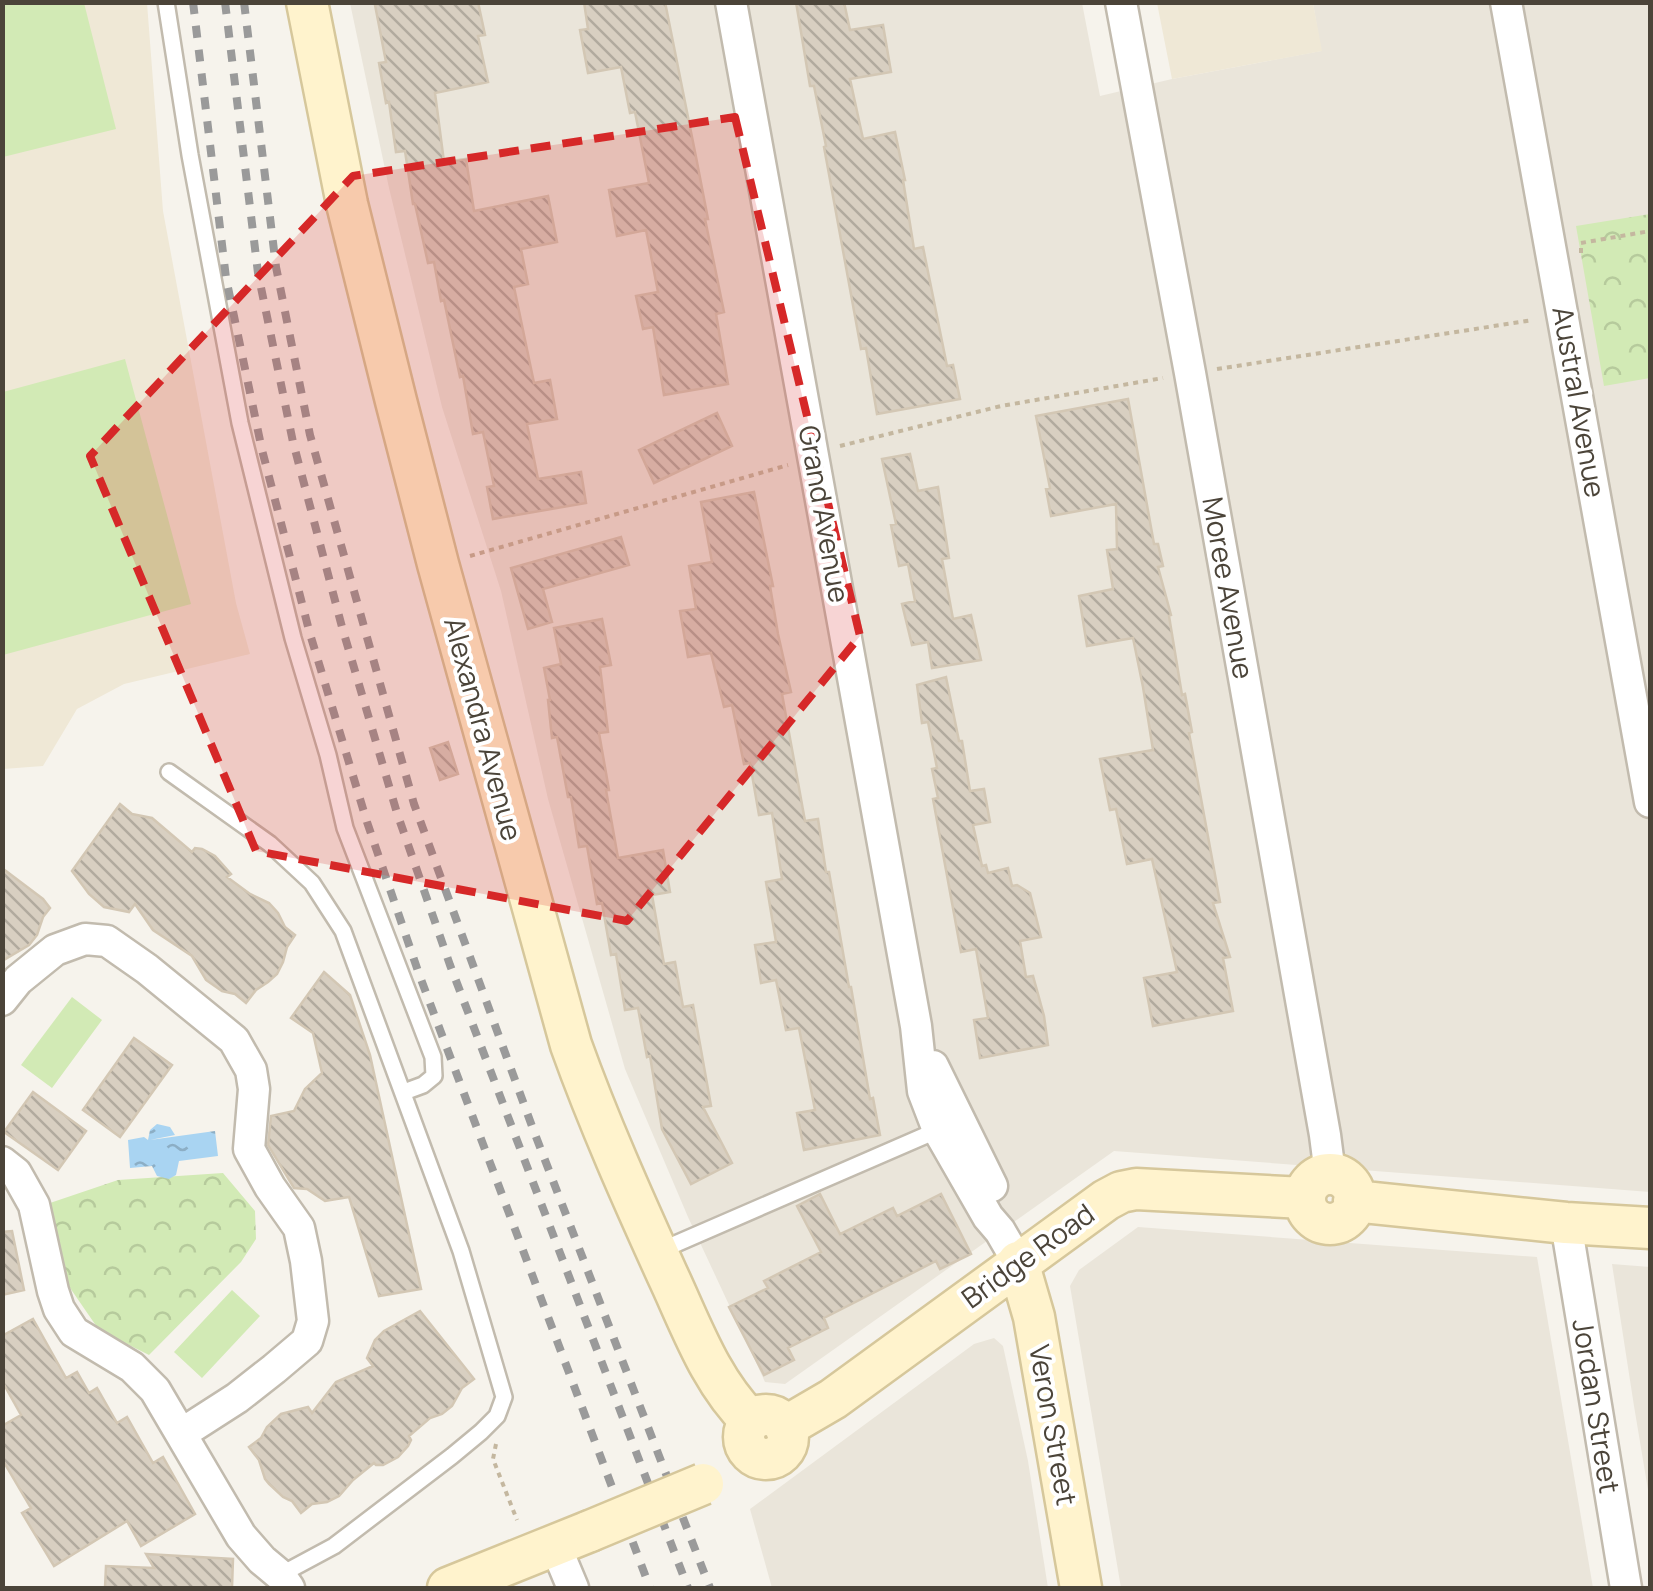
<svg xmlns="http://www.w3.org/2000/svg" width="1653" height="1591" font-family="Manrope,sans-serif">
  <defs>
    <pattern id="park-crowns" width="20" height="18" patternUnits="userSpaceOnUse" patternTransform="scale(2.5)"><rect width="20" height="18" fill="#d2eab5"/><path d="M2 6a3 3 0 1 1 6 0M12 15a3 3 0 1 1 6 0" fill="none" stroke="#b6ca9c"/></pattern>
    <pattern id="water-ripples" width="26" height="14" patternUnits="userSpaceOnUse" patternTransform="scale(2.5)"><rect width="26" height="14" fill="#a9d4f2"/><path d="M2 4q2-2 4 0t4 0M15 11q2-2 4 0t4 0" fill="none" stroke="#8caec5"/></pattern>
    <pattern id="building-back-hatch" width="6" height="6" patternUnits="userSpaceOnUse" patternTransform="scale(2.5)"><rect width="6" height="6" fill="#d8cfc1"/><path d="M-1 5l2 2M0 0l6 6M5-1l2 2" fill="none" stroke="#b1aa9e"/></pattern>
  </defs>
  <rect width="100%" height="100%" fill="#f6f3ec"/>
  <path fill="#eae5da" d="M350 3H1082L1100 96 1172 79 1321 51 1313 3H1650V1192L1114 1151 785 1384 765 1382 688 1217 625 1069 548 799 501 591 442 407 389 188Z
    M1138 1227 1537 1257 1593 1588H1121L1070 1286 1079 1270Z
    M1612 1264 1650 1267V1502L1634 1406Z
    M994 1338 1003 1346 1028 1461 1048 1588H772L750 1509 974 1344Z"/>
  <path fill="#efe8d6" d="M3 3H147L163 211 236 603 250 654 124 684 77 709 43 766 3 769Z
    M1157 3H1313L1322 51 1172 79Z"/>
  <path fill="url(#park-crowns)" d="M1650 214V378L1604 386 1576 226Z
    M223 1173 255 1211 256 1239 241 1262 149 1355 99 1330 68 1285 50 1203 118 1180Z"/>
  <path fill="#d2eab5" d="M3 2 84 3 116 129 3 157Z
    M125 359 191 604 3 655V392Z
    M72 997 102 1020 52 1088 21 1065Z
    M232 1290 260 1316 202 1378 174 1352Z"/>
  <path fill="url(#water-ripples)" d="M157 1124 170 1127 175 1135 150 1140 215 1131 218 1156 179 1161 176 1175 169 1179 157 1176 152 1166 130 1168 128 1140 144 1137 148 1140 150 1130Z"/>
  <path fill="url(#building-back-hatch)" stroke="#d3c7b4" stroke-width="2.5" d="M386 2H478L485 35 478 36 488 82 435 93 444 162 466 159 474 211 548 196 557 242 521 249 528 284 514 287 534 383 550 380 557 419 527 424 538 479 581 472 586 503 493 519 487 487 494 486 483 432 473 434 463 376 460 377 444 300 441 301 434 262 428 263 415 204H413L405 151 396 152 389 102 386 103 379 63 386 62 375 5Z
    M584 2H665L696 157 708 219H705L724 312 716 314 728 384 664 395 653 327 643 329 636 296 658 292 646 230 617 236 609 190 649 183 635 112 630 113 621 67 588 73 580 30 588 29Z
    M796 2H844L850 30 883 25 891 72 850 79 863 139 895 132 905 180H903L914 249 923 247 947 366 953 365 960 399 877 414 866 348 861 349 824 147 826 146 814 86H810Z
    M1128 399 1154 544H1158L1163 566 1158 567 1171 615 1169 616 1182 695 1185 694 1192 732 1189 733 1220 902 1213 903 1230 957 1223 958 1233 1011 1153 1026 1144 978 1177 972 1152 859 1127 864 1116 809 1110 810 1100 759 1153 750 1143 687 1133 638 1087 646 1079 596 1113 589 1107 550 1117 549 1116 504 1051 516 1046 489 1050 488 1036 416Z
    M717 413 732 446 654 483 639 450Z
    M910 454 918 491 938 487 949 558 942 559 953 619 971 615 981 660 932 668 928 642 912 645 902 604 915 601 908 564 899 566 891 525 896 524 882 459Z
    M754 492 773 586H770L778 634 791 692 782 694 805 821 818 819 826 872H829L849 987H851L870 1099 873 1098 880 1135 804 1150 797 1113 815 1110 799 1028 786 1030 776 980 761 983 755 945 776 942 766 882 782 879 772 813 759 815 750 763 744 764 732 705 724 707 711 653 688 657 680 611 696 609 689 566 712 562 701 502Z
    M621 537 629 565 543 589 552 622 528 629 511 568Z
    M602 619 611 665 600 667 608 732 599 733 609 790H606L618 858 663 850 670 892 652 895 664 964 675 962 683 1007 693 1005 711 1106 703 1107 732 1163 691 1184 662 1129 650 1056 647 1057 638 1008 625 1010 616 954 611 955 602 903 597 904 587 846 579 847 571 797H568L557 737 552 738 548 700H550L544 668 561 664 554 628Z
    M946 677 959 741H962L970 791 984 789 990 822 973 825 982 866 986 865 988 873 1008 868 1012 886 1017 885 1030 893 1041 937 1020 941 1026 977 1033 976 1044 1016 1048 1045 980 1058 974 1020 988 1018 976 949 961 952 933 799 938 798 932 769 937 768 928 722 922 723 917 685Z
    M448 742 458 774 440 780 430 748Z
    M120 804 132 814 152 818 192 852 195 848 202 849 215 856 231 874 227 877 250 894 269 903 278 913 285 927 295 935 287 947 283 962 277 974 268 982 256 990 246 1003 235 994 222 991 206 980 192 956 153 930 135 904 129 912 104 907 89 894 72 871Z
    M2 868 43 899 50 908 43 917 37 935 29 945 2 961Z
    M324 972 350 995 370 1055 421 1289 379 1296 349 1197 325 1201 307 1189 294 1188 268 1145 271 1116 294 1111 305 1089 322 1073 313 1033 291 1018Z
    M134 1038 172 1065 120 1137 83 1110Z
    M33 1092 86 1131 58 1170 4 1132Z
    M820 1194 840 1234 893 1208 897 1216 941 1194 971 1254 940 1269 936 1261 824 1318 828 1328 788 1348 794 1360 764 1375 729 1307 768 1288 764 1281 821 1252 797 1206Z
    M12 1231 24 1290 2 1295V1232Z
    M420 1311 474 1379 462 1388 452 1406 442 1414 430 1418 409 1436 411 1440 408 1446 398 1457 383 1465H376L374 1463 353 1480 339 1496 327 1502 312 1504 301 1513 292 1501 283 1497 269 1484 265 1479 259 1460 249 1447 261 1438 267 1427 281 1414 308 1407 312 1413 336 1382 373 1366 367 1358 375 1340 384 1331Z
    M33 1319 66 1378 77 1372 89 1393 97 1388 117 1423 127 1417 153 1463 163 1457 195 1514 141 1546 127 1521 54 1566 22 1513 31 1508 2 1459V1426L21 1415 2 1381V1336Z
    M146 1554 233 1559 232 1588H105L106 1566 154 1568Z"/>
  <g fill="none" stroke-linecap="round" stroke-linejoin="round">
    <g stroke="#c2bbae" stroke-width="20">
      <path id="lane" d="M166 2 190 155 240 423 293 638 328 755 345 828 433 1057 434 1076 423 1085 404 1092
        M169 772 270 844 312 883 343 931 461 1251 504 1397 497 1416 481 1432 452 1456 334 1546 280 1575
        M657 1252 938 1130"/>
    </g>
    <g stroke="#c2bbae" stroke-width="35">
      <path id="street" d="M731 2 916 1026 923 1091 938 1130 988 1217 1000 1231 1018 1262
        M1121 2 1190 373 1325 1135 1330 1174
        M1506 2 1650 802
        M2 1000 18 980 55 950 85 939 107 941 147 969 234 1040 251 1070 254 1089 249 1149 270 1187 299 1228 306 1261 313 1321 307 1341 274 1369 237 1398 181 1434
        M933 1066 992 1186
        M2 1162 16 1173 34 1205 53 1291 59 1309 74 1332 132 1367 155 1390 241 1536 262 1560 280 1575 289 1588
        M1566 1223 1626 1588
        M555 1545 573 1588"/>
    </g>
    <g stroke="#d6c79b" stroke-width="45">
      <path id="secondary" d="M307 2 347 204 396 401 438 564 571 1045C599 1123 633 1199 667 1274 691 1325 710 1381 751 1421
        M1305 1199a25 25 0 1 1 50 0a25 25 0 1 1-50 0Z
        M1354 1201 1566 1223 1650 1228
        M1018 1262 1034 1317 1081 1588
        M744 1437a22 22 0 1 1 44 0a22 22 0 1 1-44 0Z
        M785 1427 833 1399 1106 1200 1121 1192 1136 1189 1304 1198
        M448 1588 590 1531"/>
    </g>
    <path stroke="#c4b79f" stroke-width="4" stroke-dasharray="5 5" stroke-linecap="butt" d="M1581 253V243L1650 231
      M1217 369 1533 320
      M840 446 1001 406 1163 378
      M470 556 788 465
      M496 1444 493 1459 517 1520"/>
    <use href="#lane" stroke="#fff" stroke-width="15"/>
    <use href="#street" stroke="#fff" stroke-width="30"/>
    <use href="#secondary" stroke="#fff3cd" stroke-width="40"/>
    <path stroke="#9a9a9a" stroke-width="8" stroke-dasharray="12 12" stroke-linecap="butt" d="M193 2 226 278 262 450 310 634 367 822 419 974 650 1588
      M225 2 258 273 293 442 342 627 397 813 450 965 688 1588
      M244 2 276 267 310 435 414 804 533 1129 710 1588"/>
    <g stroke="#d6c79b" stroke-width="45" stroke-linecap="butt">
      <path id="secondary-bridge" d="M590 1531 703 1484"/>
    </g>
    <use href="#secondary-bridge" stroke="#fff3cd" stroke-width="40"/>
  </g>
  <path fill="#d62828" fill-opacity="0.2" stroke="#d62828" stroke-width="8" stroke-dasharray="20 12" stroke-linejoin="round" d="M735 117 860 636 627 921 256 851 90 456 353 176Z"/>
  <g text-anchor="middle" stroke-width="8" stroke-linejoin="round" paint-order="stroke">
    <g font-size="28" fill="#4b4439" stroke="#fff">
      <text transform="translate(1579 402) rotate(80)" y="10">Austral Avenue</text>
      <text transform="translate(824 514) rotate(80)" y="10">Grand Avenue</text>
      <text transform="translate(1228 588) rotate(80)" y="10">Moree Avenue</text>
      <text transform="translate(483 729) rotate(75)" y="10">Alexandra Avenue</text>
      <text transform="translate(1028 1256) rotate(-36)" y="10">Bridge Road</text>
      <text transform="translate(1596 1406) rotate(81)" y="10">Jordan Street</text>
      <text transform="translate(1053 1425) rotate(80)" y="10">Veron Street</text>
    </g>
  </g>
  <rect width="1653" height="1591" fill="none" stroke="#4b4439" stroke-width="10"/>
</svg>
